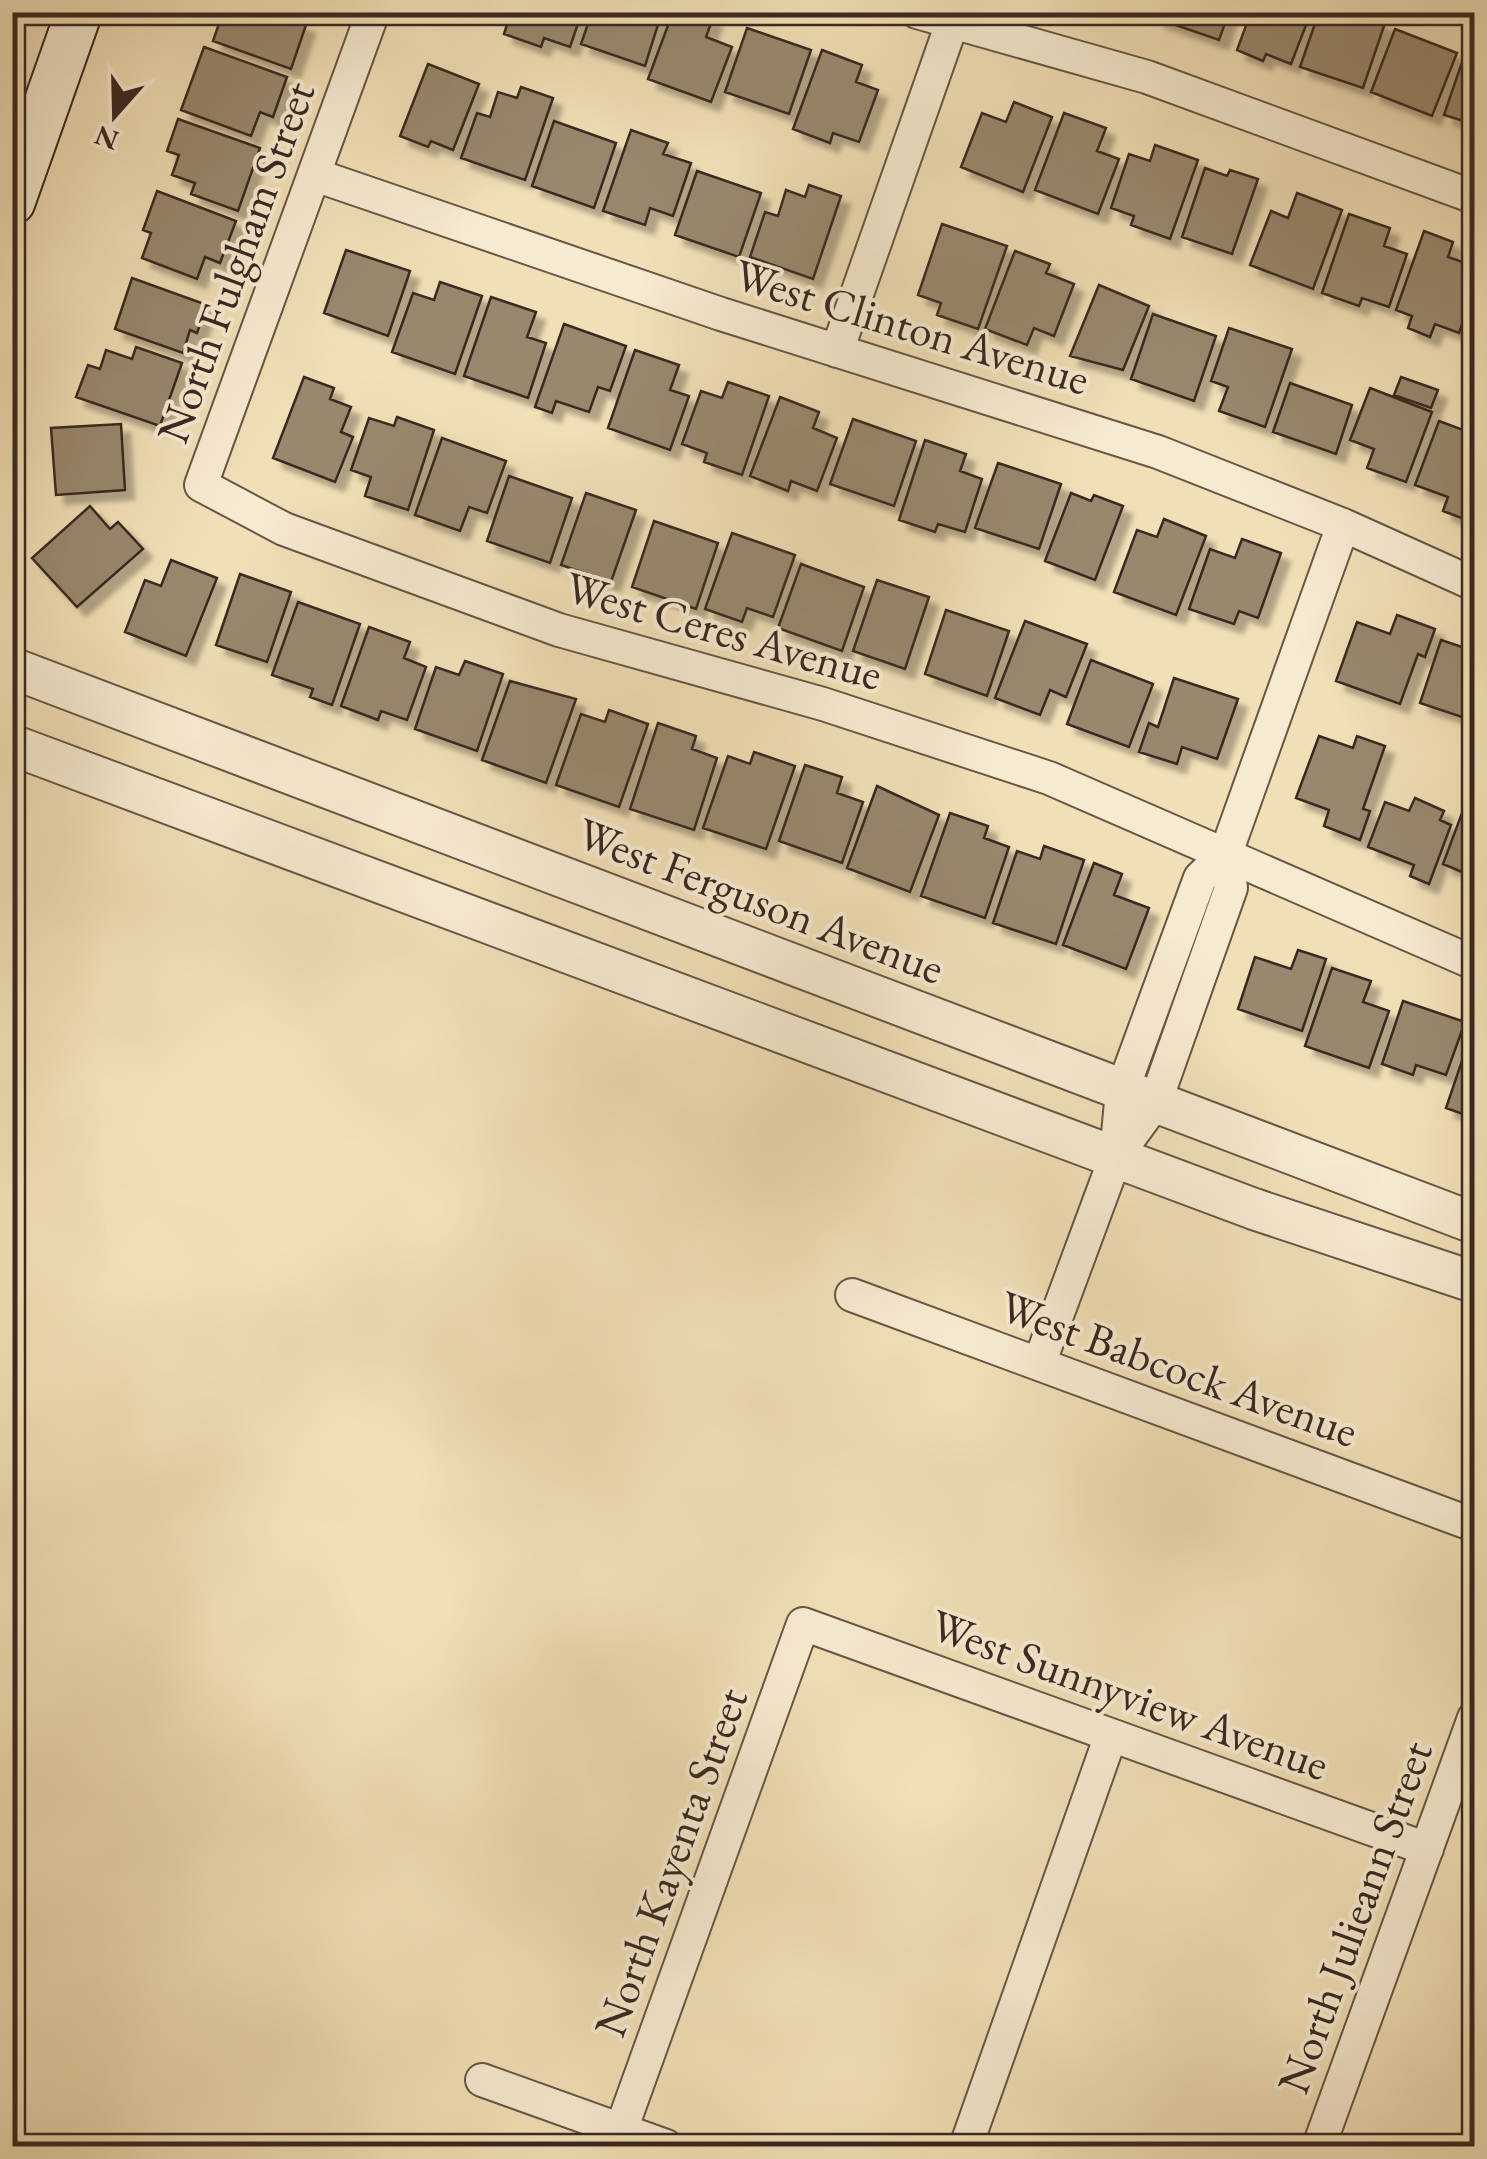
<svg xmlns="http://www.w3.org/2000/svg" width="1487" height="2159" font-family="'EB Garamond',serif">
  <defs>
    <filter id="shadow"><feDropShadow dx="9" dy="9" stdDeviation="2.5" flood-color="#0004"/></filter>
  </defs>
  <rect width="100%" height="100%" fill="#f1dfb6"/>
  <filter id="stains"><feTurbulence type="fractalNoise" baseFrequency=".002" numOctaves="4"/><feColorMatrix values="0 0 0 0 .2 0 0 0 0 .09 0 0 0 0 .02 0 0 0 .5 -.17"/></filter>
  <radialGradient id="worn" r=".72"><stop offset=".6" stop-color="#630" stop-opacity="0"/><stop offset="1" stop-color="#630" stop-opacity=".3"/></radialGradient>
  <path fill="#99886e" stroke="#392921" stroke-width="2.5" filter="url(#shadow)" d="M223 12H285L284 17 306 25 291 69 213 41Z
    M511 12H582L570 47 544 38 541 47 504 34Z
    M592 12H662L645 66 581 44Z
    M673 12 713 18 706 37 732 47 711 102 648 79Z
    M1157 12H1229L1219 40 1155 18Z
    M1251 12H1311L1291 64 1266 54 1263 61 1237 50Z
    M1319 12H1354L1385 23 1363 88 1300 67Z
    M747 28 811 50 789 114 725 92Z
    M1395 29 1457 53 1432 116 1371 92Z
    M204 47 287 77 273 117 260 112 251 136 181 110Z
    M822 50 862 65 856 82 878 90 859 142 833 133 830 143 793 129Z
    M428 64 479 84 453 150 431 141 428 147 400 136Z
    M1461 65 1474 69V138L1466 135 1470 123 1444 115Z
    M521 87 553 98 525 180 461 158 477 113 490 117 498 92 517 98Z
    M1014 102 1052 117 1023 192 961 167 982 113 1006 122Z
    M1064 113 1106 128 1097 151 1119 159 1098 214 1035 190Z
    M178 119 260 148 238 211 191 194 195 183 172 175 179 155 167 151Z
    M554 121 616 143 594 208 532 186Z
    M631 130 668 143 663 154 691 163 673 216 650 208 645 225 603 211Z
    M1155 145 1198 160 1170 239 1131 225 1134 216 1111 208 1129 154 1150 161Z
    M1205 168 1227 176 1230 170 1258 179 1232 254 1182 237Z
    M697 171 761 193 739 257 675 235Z
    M809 185 841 196 813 279 750 257 765 212 778 216 786 190 805 197Z
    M157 191 236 221 220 263 205 257 197 279 142 258 151 233 143 230Z
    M1297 193 1342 210 1313 289 1250 265 1271 211 1288 218Z
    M1349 214 1390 228 1384 246 1407 254 1389 307 1362 298 1359 306 1322 293Z
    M942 224 1007 246 978 329 937 315 941 303 918 295Z
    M1424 231 1453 242 1448 257 1474 266V290L1459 333 1435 324 1430 337 1408 328 1412 316 1396 310Z
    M346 250 410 271 388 336 324 313Z
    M1015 251 1050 264 1046 273 1074 284 1054 336 1034 328 1027 345 985 329Z
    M132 278 207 305 197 333 190 330 183 353 115 329Z
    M440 282 482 296 455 374 392 352 413 293 434 300Z
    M1099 285 1149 306 1123 370 1070 356Z
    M491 297 536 312 527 337 546 343 528 398 464 376Z
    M1153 314 1216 336 1194 401 1131 379Z
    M564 324 626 346 610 391 598 387 589 412 556 401 552 413 535 407Z
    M1229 328 1292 349 1265 427 1219 411 1228 387 1211 381Z
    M136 347 182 363 160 426 76 397 88 365 100 369 106 350 132 359Z
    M635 350 679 365 670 390 689 396 670 450 608 428Z
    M304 377 334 388 330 399 351 407 341 432 353 437 335 482 273 458Z
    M1401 377 1438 390 1431 408 1394 395Z
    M728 382 769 396 742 475 704 462 707 453 682 444 701 391 722 398Z
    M1290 383 1352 405 1336 454 1273 432Z
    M1370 388 1432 412 1406 482 1367 468 1374 449 1350 440Z
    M780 397 819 412 813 428 837 438 817 491 791 481 788 491 750 476Z
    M397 417 434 430 408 510 365 496 371 477 351 470 369 418 394 426Z
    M853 419 916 441 894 506 830 484Z
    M1439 421 1474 434 1472 522 1443 511 1448 497 1415 485Z
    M121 424 125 490 56 495 51 428Z
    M442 438 506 461 487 513 469 507 460 531 415 515Z
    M925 440 966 454 960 471 982 479 965 532 938 524 935 532 899 520Z
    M998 463 1061 484 1039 549 975 528Z
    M509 476 572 498 550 563 487 541Z
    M586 493 636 510 611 582 561 565Z
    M1071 493 1091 501 1094 495 1123 506 1095 580 1045 561Z
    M90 506 110 529 118 522 143 549 77 607 32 558Z
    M1164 519 1206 536 1176 615 1114 592 1137 530 1157 537Z
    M654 521 718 543 696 609 632 587Z
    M732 533 795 555 773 617 747 608 742 622 705 609Z
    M1242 539 1281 553 1258 618 1239 611 1234 624 1189 609 1210 549 1235 558Z
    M171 560 217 578 186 656 125 632 145 580 161 586Z
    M801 564 864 587 842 651 778 628Z
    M240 574 291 592 267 662 216 645Z
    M877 580 929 597 905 669 853 651Z
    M298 602 360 624 332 705 310 697 313 689 272 675Z
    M946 610 1009 631 987 696 925 674Z
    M1397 615 1435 629 1425 657 1418 654 1400 704 1336 681 1357 622 1390 634Z
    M1025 621 1087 644 1066 697 1050 690 1040 715 995 698Z
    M369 627 410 642 404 658 426 667 407 720 381 711 378 720 341 706Z
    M1441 640 1474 651V721L1420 703Z
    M1091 660 1153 684 1129 747 1067 724Z
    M465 661 503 674 477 751 415 729 436 667 459 675Z
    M1174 678 1238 699 1217 759 1182 747 1177 764 1139 752 1149 723 1158 727Z
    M510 681 576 699 546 783 482 760Z
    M609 710 648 724 619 807 556 785 581 714 605 722Z
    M658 723 696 736 692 749 717 758 694 830 630 809Z
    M1319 736 1353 748 1357 736 1385 746 1363 809 1370 811 1360 840 1324 826 1329 810 1296 798Z
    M754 752 795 766 766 849 703 828 728 756 750 764Z
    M805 765 842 777 837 793 863 802 842 863 779 841Z
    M877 786 939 815 910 892 847 868Z
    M1415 798 1444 811 1440 820 1451 825 1429 884 1410 876 1414 865 1368 847 1385 802 1409 811Z
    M1465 805 1474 809V877L1443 864Z
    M950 813 988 826 984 838 1009 847 985 918 921 896Z
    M1044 846 1084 860 1056 944 993 923 1017 851 1040 859Z
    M1094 863 1122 874 1114 895 1149 908 1126 969 1063 945Z
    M1298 950 1326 959 1302 1031 1238 1009 1255 957 1291 969Z
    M1332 968 1371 981 1363 1002 1389 1011 1369 1068 1305 1046Z
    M1403 1001 1465 1022 1446 1075 1416 1065 1413 1075 1382 1064Z
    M1468 1043 1474 1045V1118L1446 1108Z"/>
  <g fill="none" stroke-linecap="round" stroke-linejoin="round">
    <g stroke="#675646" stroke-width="36">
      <path id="minor" d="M373 12 201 485 284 529 559 630 823 704 1049 778 1474 963
        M917 12 1147 77 1474 197
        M315 175 721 314 1158 452 1343 525 1474 584
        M837 351 952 23
        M1116 1156 1155 1103 1231 888 1226 853
        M852 1295 1474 1525
        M1039 1364 1116 1156 1122 1091 1200 878 1226 853 1343 525
        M482 2080 666 2146
        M621 2130 803 1624 1427 1849
        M966 2146 1111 1735
        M1319 2146 1474 1718"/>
    </g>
    <g stroke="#675646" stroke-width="44">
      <path id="tertiary" d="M12 668 1474 1223
        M12 745 1254 1209 1474 1282"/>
    </g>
    <g stroke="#392921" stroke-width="49">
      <path id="secondary" d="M12 202 79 12"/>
    </g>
    <use href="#minor" stroke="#f6ead0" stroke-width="32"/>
    <use href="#tertiary" stroke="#f6ead0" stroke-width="40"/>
    <use href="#secondary" stroke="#f6ead0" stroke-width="45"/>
  </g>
  <g text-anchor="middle" stroke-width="8" stroke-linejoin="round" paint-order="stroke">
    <g font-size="45" fill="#392921" stroke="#f6ead0">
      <text transform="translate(235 262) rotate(-70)" y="16">North Fulgham Street</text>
      <text transform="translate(912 326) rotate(17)" y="16">West Clinton Avenue</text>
      <text transform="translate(724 630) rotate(16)" y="16">West Ceres Avenue</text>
      <text transform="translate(761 900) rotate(21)" y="16">West Ferguson Avenue</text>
      <text transform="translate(1179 1368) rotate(20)" y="16">West Babcock Avenue</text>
      <text transform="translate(1130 1694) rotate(20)" y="16">West Sunnyview Avenue</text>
      <text transform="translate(670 1862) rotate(-70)" y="16">North Kayenta Street</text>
      <text transform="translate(1354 1917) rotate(-70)" y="16">North Julieann Street</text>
    </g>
  </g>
  <rect width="1487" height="2159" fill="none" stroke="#f1dfb6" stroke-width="50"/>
  <rect x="15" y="15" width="1457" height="2129" fill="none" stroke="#392921" stroke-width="5"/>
  <rect x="25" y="25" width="1437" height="2109" fill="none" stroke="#392921" stroke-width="2.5"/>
  <g transform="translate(115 115) rotate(200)" stroke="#f6ead0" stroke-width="8" paint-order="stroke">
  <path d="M0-8L18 38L0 25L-18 38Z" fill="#392921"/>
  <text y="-15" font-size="28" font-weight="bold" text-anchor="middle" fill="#392921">N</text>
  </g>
  <rect width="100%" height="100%" filter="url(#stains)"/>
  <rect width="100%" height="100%" fill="url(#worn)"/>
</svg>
